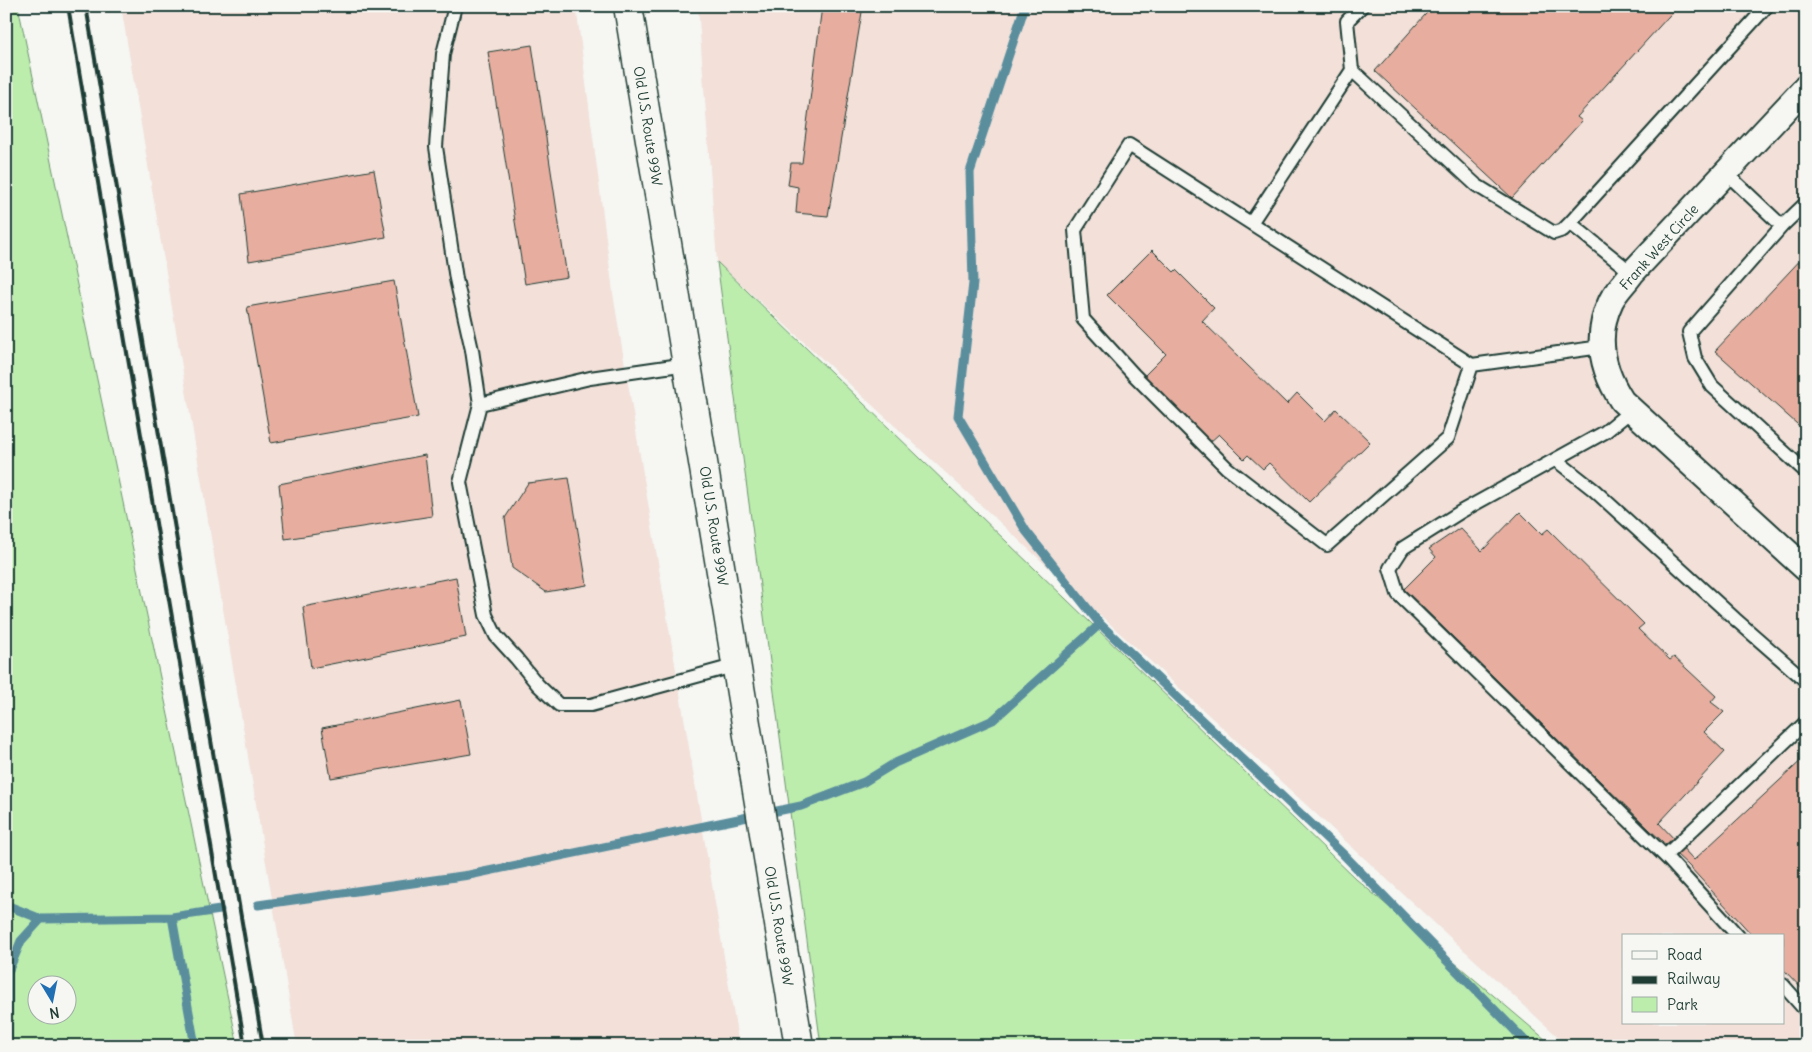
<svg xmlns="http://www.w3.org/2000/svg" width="1812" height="1052" font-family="Delius,sans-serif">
  <rect width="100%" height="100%" fill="#f6f6f2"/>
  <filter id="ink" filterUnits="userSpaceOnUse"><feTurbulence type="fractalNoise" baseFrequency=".02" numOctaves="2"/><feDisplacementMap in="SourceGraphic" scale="10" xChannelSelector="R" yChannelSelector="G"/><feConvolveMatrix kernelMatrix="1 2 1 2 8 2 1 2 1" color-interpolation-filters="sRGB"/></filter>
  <g filter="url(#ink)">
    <path fill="#f2e0d9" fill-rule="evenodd" d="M121 6H576L614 300 739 1046H297Z
      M698 6H1806V1046H1568L717 262ZM1623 936H1783V1023H1623Z"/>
    <path fill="#bcedad" stroke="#6e9570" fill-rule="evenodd" d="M6 6H18L238 1046H6ZM38 984H68V1014H38Z
      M717 262 1356 879 1553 1046H821Z"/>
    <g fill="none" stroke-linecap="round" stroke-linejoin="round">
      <path stroke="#5a8e9d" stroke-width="9" d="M1025 6 970 172 973 283 958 416 1026 531 1100 624 1343 854 1530 1046
        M6 905 41 919 172 917 220 910
        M258 905 469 875 801 806 864 782 895 763 993 720 1100 624
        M172 917 195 1046
        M8 1046V972L21 941 41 919"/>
    </g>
    <path fill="#e7aea0" stroke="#1f3d34" d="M822 6H863L828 216 796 213 798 187 788 185 791 163H802Z
      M1433 6H1678L1577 117 1582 121 1512 198 1375 71Z
      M532 45 567 277 525 284 488 52Z
      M374 170 386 237 249 261 241 194Z
      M1152 250 1174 272 1176 270 1214 308 1202 321 1287 404 1297 393 1325 421 1336 409 1370 442 1309 502 1269 463 1263 469 1248 455 1244 459 1219 434 1209 443 1143 377 1166 354 1107 295Z
      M1806 254V432L1715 351Z
      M394 281 418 417 271 443 247 307Z
      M425 455 432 516 285 539 279 484Z
      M569 478 587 585 546 592 512 568 505 518 528 483Z
      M1520 512 1542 534 1548 529 1644 624 1638 629 1670 660 1674 657 1716 696 1711 702 1724 712 1704 732 1725 752 1659 823 1694 860 1806 756V993L1783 969V936H1753L1689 866 1650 830 1404 589 1436 557 1429 549 1460 528 1482 551Z
      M456 577 466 637 311 668 303 607Z
      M461 700 471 754 331 778 322 728Z"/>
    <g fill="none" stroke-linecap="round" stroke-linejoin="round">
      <g stroke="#1f3d34" stroke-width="16">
        <path id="lane" d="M455 6 443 54 436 147 456 279 472 350 480 404 460 482 486 615 496 636 516 658 538 685 559 705H591L737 665
          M1352 70 1476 185 1554 233 1563 230 1570 223 1767 6
          M1726 173 1782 226 1806 203
          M1251 223 1352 70 1347 21 1362 6
          M1570 223 1632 273
          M1782 226 1689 332 1695 358 1712 386 1806 472
          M1472 365 1129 145 1075 230 1083 319 1134 375 1227 468 1327 545 1448 438 1472 365 1601 347
          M480 404 590 378 687 364
          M1632 410 1605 432 1462 511 1403 548 1390 568 1398 594 1669 860 1738 936
          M1556 460 1594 490 1735 619 1806 681
          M1665 856 1806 722
          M1783 985 1806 1011"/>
      </g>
      <g stroke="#1f3d34" stroke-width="28">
        <path id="street" d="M1806 87 1632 273C1626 282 1616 291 1611 301 1594 336 1602 370 1622 401L1806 569"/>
      </g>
      <g stroke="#1f3d34" stroke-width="31">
        <path id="secondary" d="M628 6 799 1046"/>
      </g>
      <use href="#lane" stroke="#f6f6f2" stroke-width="12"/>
      <use href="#street" stroke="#f6f6f2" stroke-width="24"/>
      <use href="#secondary" stroke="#f6f6f2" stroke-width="28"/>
      <path stroke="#1f3d34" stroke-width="4" d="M68 6 245 1046
        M86 6 263 1046"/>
    </g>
  </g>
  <g text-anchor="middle" stroke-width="5" stroke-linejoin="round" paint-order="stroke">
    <g font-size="14" fill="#1f3d34" stroke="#f6f6f2">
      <text transform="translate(648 126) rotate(81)" y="5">Old U.S. Route 99W</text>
      <text transform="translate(1659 247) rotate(-48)" y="5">Frank West Circle</text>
      <text transform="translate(714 526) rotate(81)" y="5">Old U.S. Route 99W</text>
      <text transform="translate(779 926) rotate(81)" y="5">Old U.S. Route 99W</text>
    </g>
  </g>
  <rect width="1812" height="1052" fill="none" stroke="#f6f6f2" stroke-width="25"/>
  <rect x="12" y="12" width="1787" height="1027" fill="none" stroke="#1f3d34" stroke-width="2" filter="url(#ink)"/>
  <rect x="1622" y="934" width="162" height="90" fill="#f6f6f2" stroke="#a0aca6"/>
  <rect x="1632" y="951" width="25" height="8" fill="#f6f6f2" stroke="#a0aca6"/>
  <text x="1667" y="960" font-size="15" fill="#1f3d34">Road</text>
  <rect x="1632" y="976" width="25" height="8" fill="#1f3d34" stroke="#a0aca6"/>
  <text x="1667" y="984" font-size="15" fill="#1f3d34">Railway</text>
  <rect x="1632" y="997" width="25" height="15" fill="#bcedad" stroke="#a0aca6"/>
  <text x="1667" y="1010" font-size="15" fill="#1f3d34">Park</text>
  <g transform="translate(52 1000) rotate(170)"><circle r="24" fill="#f6f6f2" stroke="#a0aca6"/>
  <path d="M0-4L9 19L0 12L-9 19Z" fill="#1f6fb2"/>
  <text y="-8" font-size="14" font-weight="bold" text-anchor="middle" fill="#1f3d34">N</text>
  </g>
</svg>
